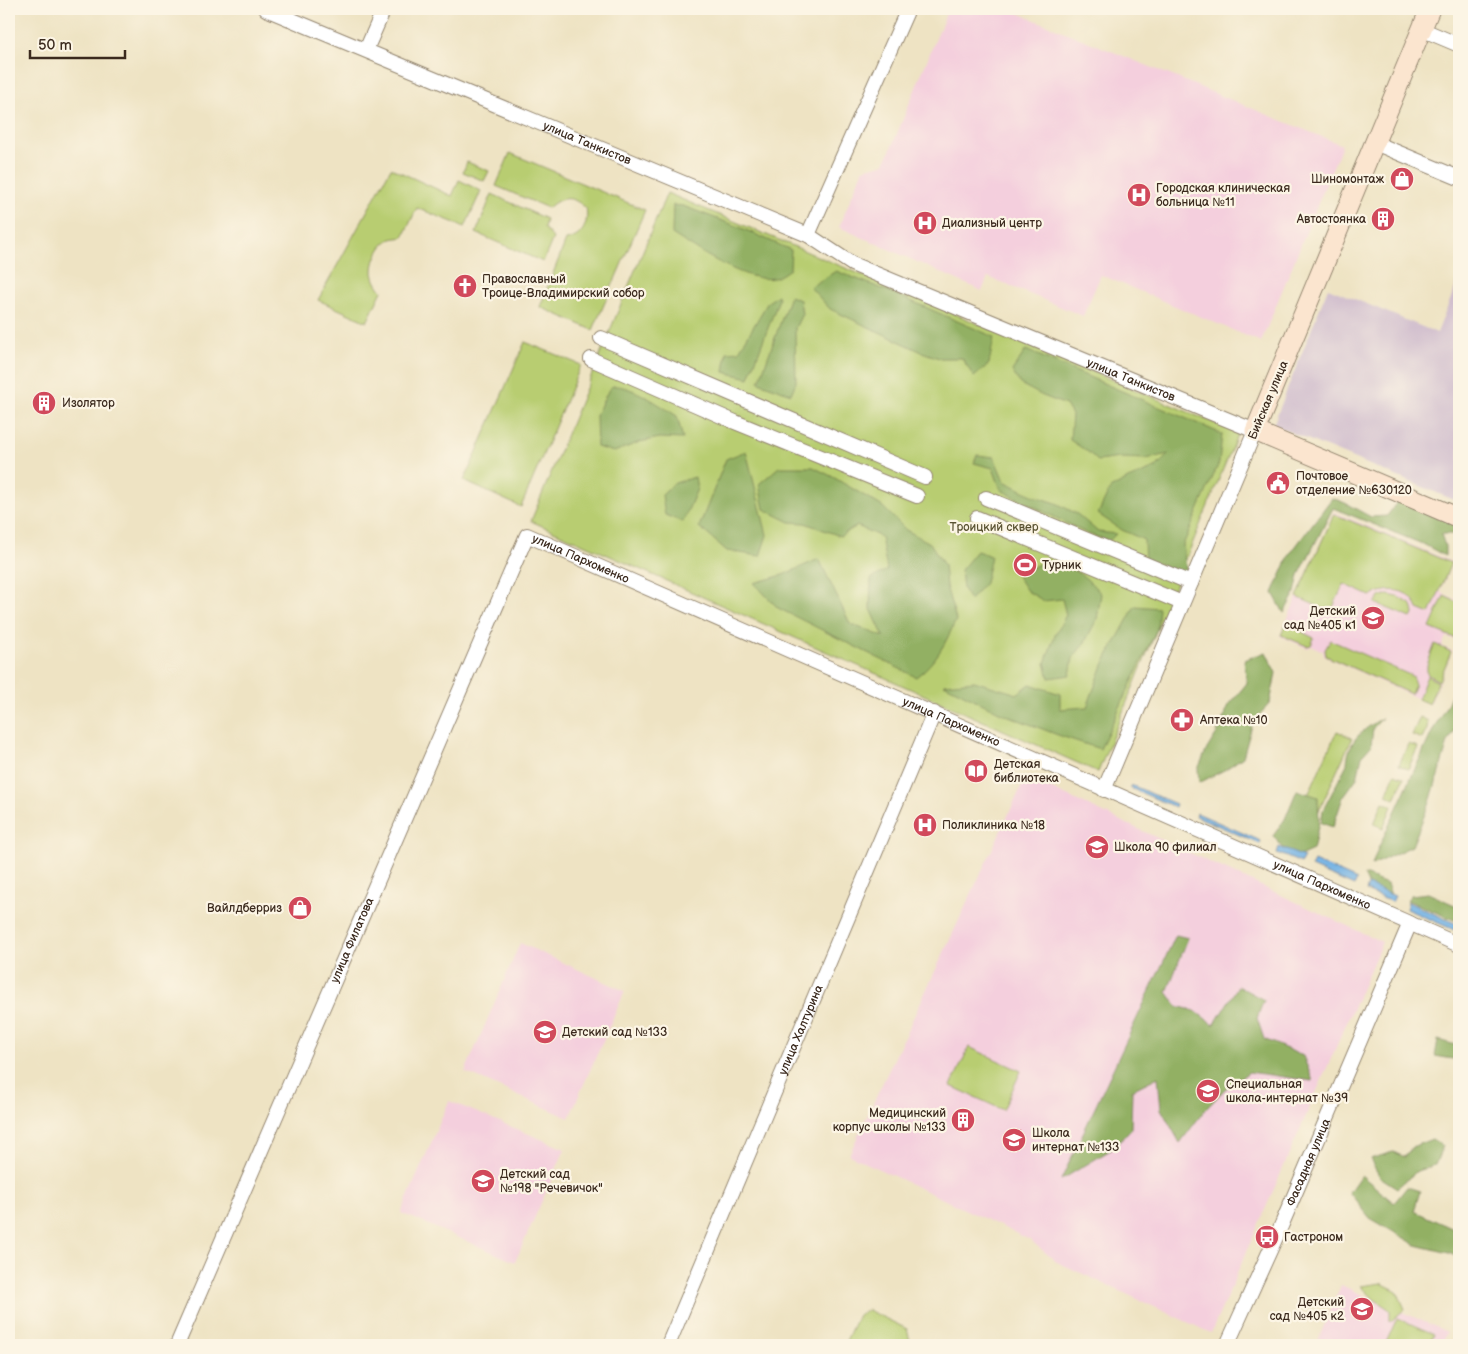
<svg xmlns="http://www.w3.org/2000/svg" width="1468" height="1354" font-family="'Balsamiq Sans',sans-serif">
  <rect width="100%" height="100%" fill="#fcf5e5"/>
  <filter id="ink" filterUnits="userSpaceOnUse"><feTurbulence type="fractalNoise" baseFrequency=".02" numOctaves="2"/><feDisplacementMap in="SourceGraphic" scale="10" xChannelSelector="R" yChannelSelector="G"/><feConvolveMatrix kernelMatrix="1 2 1 2 8 2 1 2 1" color-interpolation-filters="sRGB"/></filter>
  <filter id="wash" filterUnits="userSpaceOnUse"><feTurbulence type="fractalNoise" baseFrequency=".0096" numOctaves="4" result="noise"/><feDisplacementMap in="SourceGraphic" scale="20" xChannelSelector="R" yChannelSelector="G"/><feGaussianBlur stdDeviation="1.12" result="paint"/><feColorMatrix in="noise" values="0 0 0 0 0 0 0 0 0 0 0 0 0 0 0 0 0 1.4 0 .05"/><feComposite in="paint" operator="in"/></filter>
  <g filter="url(#wash)">
    <rect width="100%" height="100%" fill="#eee3c3"/>
    <path fill="#f4cfdd" d="M948 9H1008L1342 145 1261 342 1101 275 1083 316 988 277 982 291 839 227 863 169 885 163Z
      M1334 512 1452 562 1440 592 1459 601V635L1457 640 1446 637 1442 646 1452 651 1430 704 1324 656 1323 651 1312 646 1307 648 1280 636Z
      M1026 777 1382 942 1211 1333 1057 1262 1030 1240 849 1155Z
      M520 943 625 991 569 1118 465 1072Z
      M449 1101 565 1149 515 1262 401 1213Z
      M1341 1285 1447 1332 1441 1345H1316Z"/>
    <path fill="#d0bdcd" d="M1459 278V502L1273 425 1328 288 1437 333Z"/>
    <path fill="#b8cd71" stroke="#7a7c48" d="M510 153 645 210 593 330 540 307 566 240C583 238 589 222 586 208 572 196 563 195 548 208L496 186Z
      M467 162 489 171 484 181 463 172Z
      M391 168 452 196 459 180 481 191 465 227 417 208 403 237C399 238 394 238 391 239 379 244 370 266 374 277 375 282 379 287 382 291L367 322 318 300Z
      M667 193 1238 433 1098 772 531 521Z
      M492 194 546 219 544 228 553 238 543 262 476 233Z
      M525 342 581 365 521 507 464 481Z
      M1334 514 1451 563 1430 614 1418 609C1410 587 1388 587 1370 596L1344 584 1333 607 1324 609 1297 597Z
      M1388 595 1398 597 1412 605 1414 613 1411 618 1375 603 1381 596Z
      M1444 596 1459 603V633L1457 639 1430 628Z
      M1286 624 1314 638 1311 645 1307 646 1281 635Z
      M1330 640 1412 676 1415 684 1411 694 1326 656 1325 650Z
      M1435 644 1451 652 1439 681 1427 674V665Z
      M1427 676 1438 682 1429 704 1418 699Z
      M1420 717 1428 721 1427 729 1422 739 1412 735Z
      M1337 731 1352 738 1317 815 1302 808Z
      M1408 744 1418 747 1408 769 1399 765Z
      M1395 774 1404 778 1395 799 1386 795Z
      M1383 802 1392 806 1383 828 1374 824Z
      M969 1047 1021 1071 1003 1110 951 1086Z
      M1381 1283 1397 1291 1405 1309 1390 1322V1310L1374 1299 1361 1286Z
      M868 1310 907 1329 910 1341 908 1345H844L858 1315Z
      M1397 1318 1434 1334 1429 1345H1385Z"/>
    <path fill="#92b063" stroke="#666d40" d="M673 205 683 206 739 227 791 250 790 269C785 272 779 277 774 278 748 284 694 248 672 234Z
      M836 271 888 291 994 337 989 364 974 377 962 358H939L922 352 830 309 810 287Z
      M778 295 779 299 749 378 724 372 727 352 739 351 768 302Z
      M790 296 800 300 802 314 795 328 796 382 791 394 759 382Z
      M1026 350 1222 434 1219 463 1183 545 1187 574 1145 564 1144 540 1122 530 1098 514 1110 489 1128 479 1155 468 1169 454 1146 459 1120 458 1098 461 1088 452 1070 440 1072 415 1066 405 1043 396 1020 384 1012 371Z
      M613 386C632 385 661 406 677 416L683 439 659 438 640 442 614 452 597 447 596 415 609 389Z
      M746 451 767 535 760 556 727 551 699 527 726 459Z
      M977 455 994 457 1004 481 1032 495 1056 503 1077 514 1098 532 1116 534 1109 541 1088 534 1001 490 993 468 974 463Z
      M779 467H813L833 477 883 507 906 530 930 543 944 565 946 586 956 620C945 644 937 661 916 677L778 608 754 583 783 575 819 559 850 624 884 637 870 607 871 579 887 570 881 537 857 526 840 536 805 523 790 522 764 509 759 484Z
      M695 477 697 489 683 522 665 515 662 495 675 483Z
      M1401 497 1459 522V534H1441L1445 546V556L1425 545 1333 508 1299 575 1295 593 1284 613 1273 593 1290 554 1332 498 1345 503 1371 517 1387 516Z
      M977 551 991 556 985 583 970 600 963 589 961 570Z
      M1044 561C1070 566 1084 573 1101 594L1097 619 1085 642 1073 658 1070 675 1049 678 1045 663 1055 635 1066 615 1062 599 1044 601 1027 591 1017 576Z
      M1135 606 1159 608 1157 629 1100 749 1058 735 1001 713 944 684 974 681 1017 694 1030 684 1060 694V709L1087 707 1103 665Z
      M1266 652 1276 673 1270 703 1253 722 1243 757 1226 769 1199 783 1198 769 1207 749 1217 733 1229 705 1247 683 1244 660Z
      M1459 676V724L1448 742 1431 799 1412 846 1372 865 1377 851 1433 730 1447 705Z
      M1382 718 1373 728 1371 746 1362 756 1357 778 1343 797 1333 827 1321 823 1323 810 1347 764C1348 739 1363 730 1382 718Z
      M1297 790 1318 797 1319 822 1313 850 1293 859 1273 836 1285 819Z
      M1364 875 1387 884 1393 900 1370 889Z
      M1428 893 1459 907V922L1407 900 1411 895Z
      M1176 935 1188 938 1167 992 1177 1006 1195 1011 1214 1025 1238 986 1264 1000 1257 1018 1264 1039 1303 1056 1313 1081 1249 1072 1225 1089 1204 1111 1180 1143 1161 1109 1158 1077 1132 1090 1131 1129 1112 1149 1061 1180Z
      M1438 1040 1459 1046V1060L1435 1056Z
      M1432 1139 1443 1146 1435 1165 1417 1171 1397 1188 1380 1177 1370 1159 1393 1152 1405 1157 1412 1147Z
      M1361 1175 1394 1203 1407 1187 1420 1191 1414 1211 1458 1231 1459 1229V1258L1449 1253 1416 1245 1370 1218 1349 1192Z"/>
    <path fill="#70b0e4" stroke="#566d81" d="M1131 785 1176 804 1175 807 1130 788Z
      M1197 813 1261 841 1260 844 1196 816Z
      M1279 847 1304 857 1301 863 1277 853Z
      M1314 861 1357 880 1354 886 1311 867Z
      M1368 885 1395 896 1392 902 1366 891Z
      M1408 902 1459 925V932L1406 909Z"/>
  </g>
  <g filter="url(#ink)">
    <g fill="none" stroke-linecap="round" stroke-linejoin="round">
      <g stroke="#948670" stroke-width="16">
        <g id="street">
          <path id="s1" d="M266 9 808 235 852 264 1255 431 1104 790"/>
          <path d="M1421 29 1459 45"/>
          <path d="M366 50 384 9"/>
          <path d="M1375 143 1459 178"/>
          <path d="M808 235 908 9"/>
          <path d="M601 338 925 477"/>
          <path d="M591 359 735 422 917 496"/>
          <path d="M986 498 1191 583"/>
          <path d="M977 518 1182 603"/>
          <path id="s2" d="M177 1345 527 535 1459 945"/>
          <path id="s3" d="M668 1345 934 713"/>
          <path id="s4" d="M1227 1345 1282 1224 1410 923"/>
        </g>
      </g>
      <g stroke="#948670" stroke-width="21">
        <path id="secondary" d="M1430 9 1255 431 1459 518"/>
      </g>
      <use href="#street" stroke="#fff" stroke-width="14"/>
      <use href="#secondary" stroke="#fbe5cf" stroke-width="19"/>
    </g>
  </g>
  <defs>
    <g id="shop-disc" transform="scale(1.25)"><circle r="9.5" fill="#d1495b" stroke="#fcf5e5"/><path d="M-5-2.5h2.3a2.7 3.5 0 0 1 5.4 0H5L5.5 6h-11ZM-1.5-2.5h3a1.5 2.3 0 0 0-3 0Z" fill="#fff"/></g>
    <g id="hospital-disc" transform="scale(1.25)"><circle r="9.5" fill="#d1495b" stroke="#fcf5e5"/><path d="M-5-5h3v3.5h4V-5h3V5h-3V1.5h-4V5h-3Z" fill="#fff"/></g>
    <g id="building-disc" transform="scale(1.25)"><circle r="9.5" fill="#d1495b" stroke="#fcf5e5"/><path d="M-4-6H4V6H1V3H-1V6H-4ZM-2.5-4.3h1.7v1.8h-1.7ZM.8-4.3h1.7v1.8H.8ZM-2.5-1h1.7V.8h-1.7ZM.8-1h1.7V.8H.8Z" fill="#fff"/></g>
    <g id="church-disc" transform="scale(1.25)"><circle r="9.5" fill="#d1495b" stroke="#fcf5e5"/><path d="M-1.2-6h2.4v3.5h3.3v2.4h-3.3V6h-2.4V-.1h-3.3v-2.4h3.3Z" fill="#fff"/></g>
    <g id="civic-disc" transform="scale(1.25)"><circle r="9.5" fill="#d1495b" stroke="#fcf5e5"/><path d="M-.6-6.5H3V-4.5H.6V-3L4-1V1h2V6H-6V1h2V-1L-.6-3ZM-1.2 2.5V6h2.4V2.5Z" fill="#fff"/></g>
    <g id="stadium-disc" transform="scale(1.25)"><circle r="9.5" fill="#d1495b" stroke="#fcf5e5"/><path d="M0-5a6.5 5 0 1 0 0 10a6.5 5 0 1 0 0-10ZM-3.5-1.8h7v3.6h-7Z" fill="#fff"/></g>
    <g id="school-disc" transform="scale(1.25)"><circle r="9.5" fill="#d1495b" stroke="#fcf5e5"/><path d="M0-5L7-2L0 1L-7-2ZM-4 1L0 2.5L4 1V4Q0 6-4 4Z" fill="#fff"/></g>
    <g id="pharmacy-disc" transform="scale(1.25)"><circle r="9.5" fill="#d1495b" stroke="#fcf5e5"/><path d="M-2-6h4v4h4v4h-4v4h-4v-4h-4v-4h4Z" fill="#fff"/></g>
    <g id="library-disc" transform="scale(1.25)"><circle r="9.5" fill="#d1495b" stroke="#fcf5e5"/><path d="M-6-4Q-3-5.5-.7-3.5V5Q-3 3-6 4ZM6-4Q3-5.5 .7-3.5V5Q3 3 6 4Z" fill="#fff"/></g>
    <g id="bus-disc" transform="scale(1.25)"><circle r="9.5" fill="#d1495b" stroke="#fcf5e5"/><path d="M-5-6H5V4H4V6H2V4H-2V6H-4V4H-5ZM-3.5-4V0h7V-4ZM-3.5 1.2v1.5H-2V1.2ZM2 1.2v1.5H3.5V1.2Z" fill="#fff"/></g>
  </defs>
  <g fill-rule="evenodd">
    <use href="#shop-disc" x="1402" y="179"/>
    <use href="#hospital-disc" x="1139" y="195"/>
    <use href="#building-disc" x="1383" y="219"/>
    <use href="#hospital-disc" x="925" y="223"/>
    <use href="#church-disc" x="465" y="286"/>
    <use href="#building-disc" x="44" y="403"/>
    <use href="#civic-disc" x="1278" y="483"/>
    <use href="#stadium-disc" x="1025" y="565"/>
    <use href="#school-disc" x="1373" y="618"/>
    <use href="#pharmacy-disc" x="1182" y="720"/>
    <use href="#library-disc" x="976" y="771"/>
    <use href="#hospital-disc" x="925" y="825"/>
    <use href="#school-disc" x="1097" y="847"/>
    <use href="#shop-disc" x="300" y="908"/>
    <use href="#school-disc" x="545" y="1032"/>
    <use href="#school-disc" x="1208" y="1091"/>
    <use href="#building-disc" x="963" y="1120"/>
    <use href="#school-disc" x="1014" y="1140"/>
    <use href="#school-disc" x="483" y="1181"/>
    <use href="#bus-disc" x="1267" y="1237"/>
    <use href="#school-disc" x="1362" y="1309"/>
  </g>
  <g text-anchor="middle" stroke-width="4.5" stroke-linejoin="round" paint-order="stroke">
    <g font-size="12" fill="#3b2a1e" stroke="#fcf5e5">
      <text dy="4" stroke="none"><textPath href="#s1" startOffset="348">улица Танкистов</textPath></text>
      <text dy="4" stroke="none"><textPath href="#s1" startOffset="942">улица Танкистов</textPath></text>
      <text transform="translate(1268 400) rotate(-67)" y="4">Бийская улица</text>
      <text dy="4" stroke="none"><textPath href="#s2" startOffset="941">улица Пархоменко</textPath></text>
      <text dy="4" stroke="none"><textPath href="#s2" startOffset="1346">улица Пархоменко</textPath></text>
      <text dy="4" stroke="none"><textPath href="#s2" startOffset="1751">улица Пархоменко</textPath></text>
      <text dy="4" stroke="none"><textPath href="#s2" startOffset="441">улица Филатова</textPath></text>
      <text dy="4" stroke="none"><textPath href="#s3" startOffset="342">улица Халтурина</textPath></text>
      <text dy="4" stroke="none"><textPath href="#s4" startOffset="200">Фасадная улица</textPath></text>
    </g>
    <g font-size="12" fill="#3b2a1e" stroke="#fcf5e5" text-anchor="start">
      <text x="1384" y="183" text-anchor="end">Шиномонтаж</text>
      <text x="1156" y="192">Городская клиническая<tspan x="1156" dy="14">больница №11</tspan></text>
      <text x="1366" y="223" text-anchor="end">Автостоянка</text>
      <text x="942" y="227">Диализный центр</text>
      <text x="482" y="283">Православный<tspan x="482" dy="14">Троице-Владимирский собор</tspan></text>
      <text x="62" y="407">Изолятор</text>
      <text x="1296" y="480">Почтовое<tspan x="1296" dy="14">отделение №630120</tspan></text>
      <text x="1042" y="569">Турник</text>
      <text x="1356" y="615" text-anchor="end">Детский<tspan x="1356" dy="14">сад №405 к1</tspan></text>
      <text x="1200" y="724">Аптека №10</text>
      <text x="994" y="768">Детская<tspan x="994" dy="14">библиотека</tspan></text>
      <text x="942" y="829">Поликлиника №18</text>
      <text x="1114" y="851">Школа 90 филиал</text>
      <text x="282" y="912" text-anchor="end">Вайлдберриз</text>
      <text x="562" y="1036">Детский сад №133</text>
      <text x="1226" y="1088">Специальная<tspan x="1226" dy="14">школа-интернат №39</tspan></text>
      <text x="946" y="1117" text-anchor="end">Медицинский<tspan x="946" dy="14">корпус школы №133</tspan></text>
      <text x="1032" y="1137">Школа<tspan x="1032" dy="14">интернат №133</tspan></text>
      <text x="500" y="1178">Детский сад<tspan x="500" dy="14">№198 "Речевичок"</tspan></text>
      <text x="1284" y="1241">Гастроном</text>
      <text x="1344" y="1306" text-anchor="end">Детский<tspan x="1344" dy="14">сад №405 к2</tspan></text>
    </g>
    <g font-size="12" fill="#5a5333" stroke="#fcf5e5">
      <text x="994" y="531">Троицкий сквер</text>
    </g>
  </g>
  <rect width="1468" height="1354" fill="none" stroke="#fcf5e5" stroke-width="30"/>
  <path d="M30 50v8h95v-8" fill="none" stroke="#3b2a1e" stroke-width="2.5"/>
  <text x="38" y="50" font-size="15" fill="#3b2a1e" stroke="#fcf5e5" stroke-width="4" paint-order="stroke">50 m</text>
</svg>
